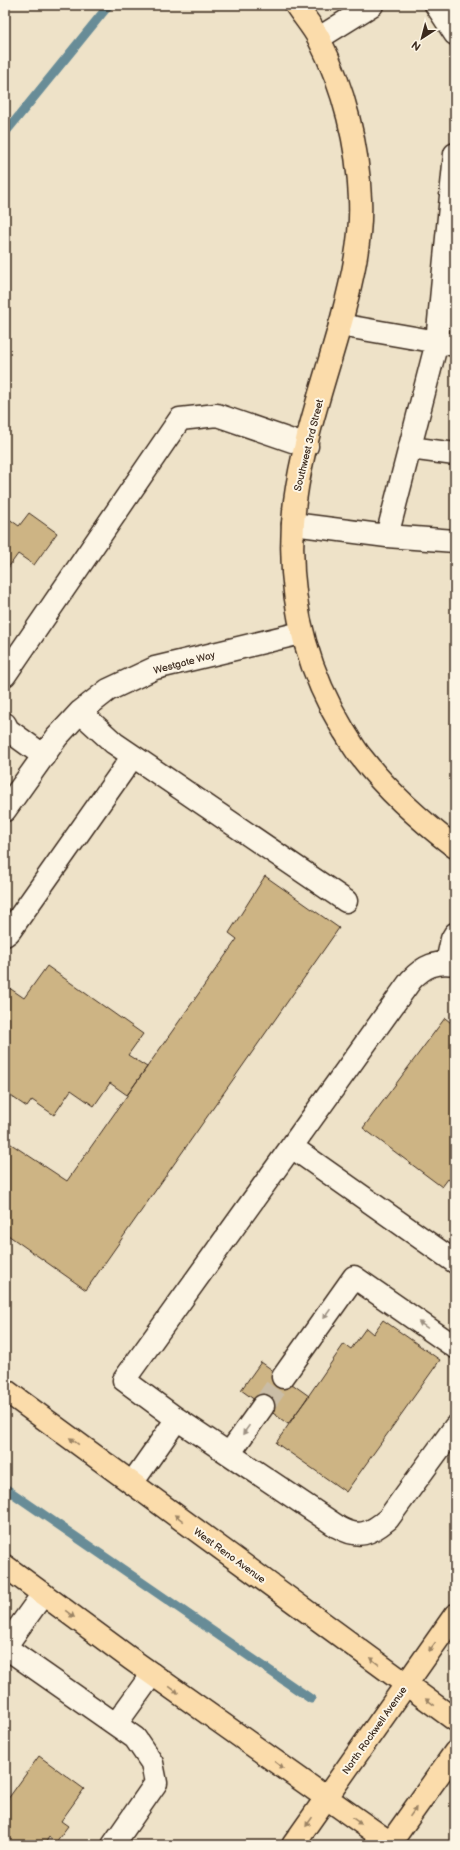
<svg xmlns="http://www.w3.org/2000/svg" width="460" height="1850" font-family="'Balsamiq Sans',sans-serif">
  <rect width="100%" height="100%" fill="#eee2c8"/>
  <filter id="ink" filterUnits="userSpaceOnUse"><feTurbulence type="fractalNoise" baseFrequency=".025" numOctaves="2"/><feDisplacementMap in="SourceGraphic" scale="8" xChannelSelector="R" yChannelSelector="G"/><feConvolveMatrix kernelMatrix="1 2 1 2 8 2 1 2 1" color-interpolation-filters="sRGB"/></filter>
  <g filter="url(#ink)">
    <g fill="none" stroke-linecap="round" stroke-linejoin="round">
      <path stroke="#688c97" stroke-width="9" d="M5 133 109 5
        M5 1488 311 1699"/>
    </g>
    <path fill="#cdb484" stroke="#3b2a1e" d="M29 513 57 533 34 565 18 554 5 572V516L19 526Z
      M265 876 339 928 86 1290 5 1233V1140L67 1181 237 939 229 933Z
      M47 966 143 1034 128 1055 147 1067 127 1095 110 1083 94 1106 71 1090 54 1115 32 1100 27 1107 5 1092V985L24 998Z
      M445 1018 455 1026V1184L448 1179 442 1187 363 1128Z
      M383 1320 440 1360 346 1492 276 1443 344 1344 351 1349 366 1328 373 1334Z
      M261 1362 309 1396 288 1424 241 1390Z
      M39 1756 84 1789 61 1821 68 1826 56 1842 49 1837 44 1845H5V1803Z"/>
    <g fill="none" stroke-linecap="round" stroke-linejoin="round">
      <path stroke="#cabda6" stroke-width="22" stroke-dasharray="22 11" stroke-linecap="butt" d="M263 1406 283 1377"/>
      <g stroke="#3b2a1e" stroke-width="25">
        <path id="minor" d="M436 5 455 34
          M319 38 372 5
          M340 325 455 345
          M410 448 455 454
          M293 524 387 536 455 541
          M387 536 437 342 455 154
          M5 675 180 419 217 415 307 446
          M80 712 114 743 346 901
          M5 724 8 730 44 756
          M5 810 57 737 80 712 108 690 155 668 301 633
          M5 935 9 932 133 756
          M447 963 452 939 455 934
          M292 1147 455 1262
          M283 1377 354 1277 455 1347
          M177 1419 338 1527C359 1539 370 1534 388 1519L455 1427
          M229 1454 263 1406
          M132 1483 177 1419 124 1380 411 980C424 966 436 961 455 964
          M5 1647 135 1738 152 1763 156 1783 113 1845
          M5 1647 43 1594
          M116 1724 152 1674"/>
      </g>
      <g stroke="#3b2a1e" stroke-width="25">
        <path id="major" d="M296 5C303 16 313 27 319 39 344 88 358 145 360 199 362 238 352 280 342 318 326 377 303 440 295 501 285 584 301 660 344 731 350 740 355 750 362 758 389 793 421 821 455 847
          M5 1390 455 1720
          M5 1566 131 1659 393 1845
          M293 1845 455 1615
          M389 1845 455 1752"/>
      </g>
      <path stroke="#3b2a1e" stroke-width="2.5" stroke-dasharray="3 3" stroke-linecap="butt" d="M455 1816V1821
        M455 1839V1838"/>
      <use href="#minor" stroke="#fcf5e5" stroke-width="22"/>
      <use href="#major" stroke="#fbdcab" stroke-width="22"/>
    </g>
    <defs><path id="oneway-solid" d="M-6-.8H1V-3.2L6.5 0L1 3.2V.8H-6Z"/></defs>
    <g fill="#9c9082">
      <use href="#oneway-solid" transform="translate(327 1314) rotate(125)"/>
      <use href="#oneway-solid" transform="translate(423 1325) rotate(-145)"/>
      <use href="#oneway-solid" transform="translate(246 1430) rotate(125)"/>
    </g>
    <g fill="#9b8364">
      <use href="#oneway-solid" transform="translate(74 1441) rotate(-144)"/>
      <use href="#oneway-solid" transform="translate(179 1518) rotate(-144)"/>
      <use href="#oneway-solid" transform="translate(70 1614) rotate(37)"/>
      <use href="#oneway-solid" transform="translate(432 1647) rotate(126)"/>
      <use href="#oneway-solid" transform="translate(374 1661) rotate(-143)"/>
      <use href="#oneway-solid" transform="translate(174 1690) rotate(36)"/>
      <use href="#oneway-solid" transform="translate(430 1702) rotate(-144)"/>
      <use href="#oneway-solid" transform="translate(279 1765) rotate(36)"/>
      <use href="#oneway-solid" transform="translate(413 1812) rotate(-55)"/>
      <use href="#oneway-solid" transform="translate(357 1821) rotate(35)"/>
      <use href="#oneway-solid" transform="translate(309 1822) rotate(125)"/>
    </g>
  </g>
  <g text-anchor="middle" stroke-width="4" stroke-linejoin="round" paint-order="stroke">
    <g font-size="10" fill="#3b2a1e" stroke="#fcf5e5">
      <text transform="translate(308 445) rotate(-76)" y="4">Southwest 3rd Street</text>
      <text transform="translate(184 662) rotate(-15)" y="4">Westgate Way</text>
      <text transform="translate(230 1555) rotate(36)" y="4">West Reno Avenue</text>
      <text transform="translate(374 1730) rotate(-55)" y="4">North Rockwell Avenue</text>
    </g>
  </g>
  <rect width="460" height="1850" fill="none" stroke="#fcf5e5" stroke-width="20"/>
  <rect x="10" y="10" width="440" height="1830" fill="none" stroke="#3b2a1e" stroke-width="1.5" filter="url(#ink)"/>
  <g transform="translate(422 38) rotate(216)" stroke="#fcf5e5" stroke-width="3" paint-order="stroke">
  <path d="M0-3L7 15L0 10L-7 15Z" fill="#3b2a1e"/>
  <text y="-6" font-size="11" font-weight="bold" text-anchor="middle" fill="#3b2a1e">N</text>
  </g>
</svg>
